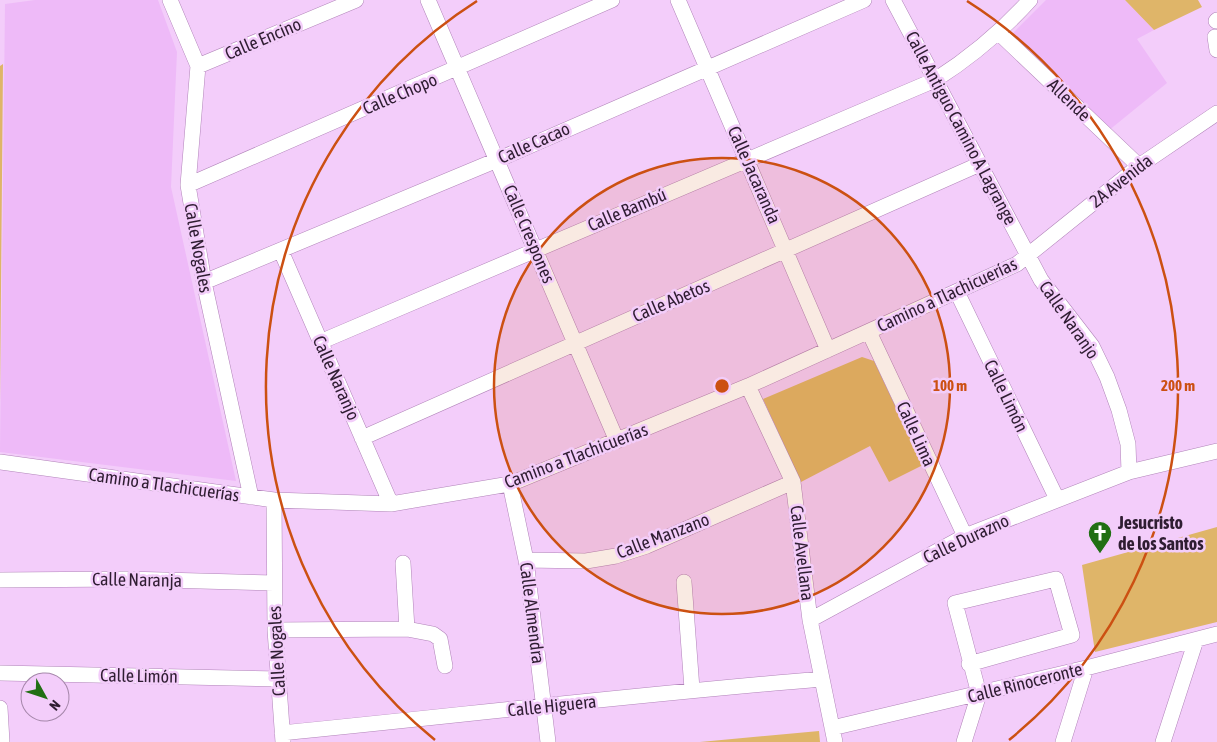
<svg xmlns="http://www.w3.org/2000/svg" width="1217" height="742" font-family="'Asap Condensed',sans-serif">
  <rect width="100%" height="100%" fill="#f3cdfa"/>
  <path fill="#eebaf8" d="M35 0H158L177 52 171 187 236 481 0 452 5 4Z
    M1046 0H1125L1154 30 1137 39 1167 83 1108 131 1011 35Z"/>
  <path fill="#dfb569" d="M1125 0H1198L1202 7 1154 30Z
    M3 64 0 402V66Z
    M862 357 874 361 923 465 889 482 870 446 801 482 763 399Z
    M1217 527V622L1095 652 1082 565Z
    M819 731 820 742H700Z"/>
  <g fill="none" stroke-linecap="round" stroke-linejoin="round">
    <g stroke="#b184b9" stroke-width="16">
      <path id="minor" d="M170 0 198 66 188 185 204 282 251 497
        M428 0 617 441
        M678 0 828 350
        M893 0 1041 280 1092 346 1107 377 1119 410 1128 444 1129 472
        M1216 21 1217 20
        M999 33 1139 166
        M1215 37 1217 50
        M198 66 356 0
        M188 185 612 0
        M281 251 391 504
        M204 282 497 160 864 0
        M957 292 1057 499
        M869 332 965 536
        M320 342 935 80C971 57 1001 32 1030 0
        M748 386 793 482 810 620 835 742
        M362 438 980 164
        M0 462 274 500 391 504 510 484 748 386 1017 264 1139 166 1217 113
        M510 484 526 560 548 742
        M274 500 275 630 283 742
        M526 560 586 561 616 556 647 546 793 482
        M403 563 407 629
        M0 580 126 579 274 583
        M684 582 692 689
        M810 620 965 536 1129 472 1217 451
        M275 630 407 629 433 634 440 639 445 666
        M0 673 279 679
        M0 708 2 742
        M832 728 1086 668 1217 634
        M282 733C462 715 642 694 822 679
        M964 742 979 694 955 603 1056 579 1072 635 969 664
        M1063 742 1086 668
        M1163 742 1196 640"/>
    </g>
    <use href="#minor" stroke="#fff" stroke-width="15"/>
  </g>
  <circle cx="722" cy="386" r="228" fill="#cc5012" fill-opacity=".12"/>
  <g fill="none" stroke="#cc5012" stroke-width="2.5">
    <circle cx="722" cy="386" r="228"/>
    <path d="M435 740A456 456 0 0 1 477 1M967 1A456 456 0 0 1 1009 740"/>
  </g>
  <defs>
    <g id="church-pin" transform="scale(1.25)"><path d="M0 17L-7.5 6A9.5 9.5 0 1 1 7.5 6Z" fill="#216f13" stroke="#f3cdfa"/><path d="M-1.2-6h2.4v3.5h3.3v2.4h-3.3V6h-2.4V-.1h-3.3v-2.4h3.3Z" fill="#fff"/></g>
  </defs>
  <g fill-rule="evenodd">
    <use href="#church-pin" x="1100" y="533"/>
  </g>
  <g text-anchor="middle" stroke-width="5" stroke-linejoin="round" paint-order="stroke">
    <g font-size="18" fill="#2f1d32" stroke="#f3cdfa">
      <text transform="translate(263 39) rotate(-23)" y="6">Calle Encino</text>
      <text transform="translate(400 94) rotate(-23)" y="6">Calle Chopo</text>
      <text transform="translate(1069 100) rotate(44)" y="6">Allende</text>
      <text transform="translate(961 128) rotate(62)" y="6">Calle Antiguo Camino A Lagrange</text>
      <text transform="translate(534 143) rotate(-24)" y="6">Calle Cacao</text>
      <text transform="translate(754 175) rotate(66)" y="6">Calle Jacaranda</text>
      <text transform="translate(1121 181) rotate(-38)" y="6">2A Avenida</text>
      <text transform="translate(627 210) rotate(-23)" y="6">Calle Bambú</text>
      <text transform="translate(529 234) rotate(67)" y="6">Calle Crespones</text>
      <text transform="translate(198 248) rotate(80)" y="6">Calle Nogales</text>
      <text transform="translate(947 295) rotate(-25)" y="6">Camino a Tlachicuerías</text>
      <text transform="translate(671 301) rotate(-23)" y="6">Calle Abetos</text>
      <text transform="translate(1069 320) rotate(55)" y="6">Calle Naranjo</text>
      <text transform="translate(336 378) rotate(66)" y="6">Calle Naranjo</text>
      <text transform="translate(1006 396) rotate(64)" y="6">Calle Limón</text>
      <text transform="translate(916 434) rotate(65)" y="6">Calle Lima</text>
      <text transform="translate(576 456) rotate(-21)" y="6">Camino a Tlachicuerías</text>
      <text transform="translate(164 485) rotate(8)" y="6">Camino a Tlachicuerías</text>
      <text transform="translate(663 536) rotate(-21)" y="6">Calle Manzano</text>
      <text transform="translate(966 539) rotate(-25)" y="6">Calle Durazno</text>
      <text transform="translate(802 553) rotate(83)" y="6">Calle Avellana</text>
      <text transform="translate(137 580) rotate(1)" y="6">Calle Naranja</text>
      <text transform="translate(532 613) rotate(83)" y="6">Calle Almendra</text>
      <text transform="translate(277 651) rotate(-93)" y="6">Calle Nogales</text>
      <text transform="translate(139 676) rotate(1)" y="6">Calle Limón</text>
      <text transform="translate(1025 683) rotate(-14)" y="6">Calle Rinoceronte</text>
      <text transform="translate(552 706) rotate(-6)" y="6">Calle Higuera</text>
    </g>
    <g font-size="18" font-weight="bold" fill="#2f1d32" stroke="#f3cdfa" text-anchor="start">
      <text x="1118" y="529">Jesucristo<tspan x="1118" dy="21">de los Santos</tspan></text>
    </g>
  </g>
  <circle cx="722" cy="386" r="8" fill="#cc5012" stroke="#f3cdfa" stroke-width="2.5"/>
  <g font-size="15" text-anchor="middle" font-weight="bold" fill="#cc5012" stroke="#f3cdfa" stroke-width="5" stroke-linejoin="round" paint-order="stroke">
    <text x="950" y="391">100 m</text>
    <text x="1178" y="391">200 m</text>
  </g>
  <g transform="translate(45 697) rotate(130)"><circle r="24" fill="#f3cdfa" stroke="#a587aa"/>
  <path d="M0-4L9 19L0 12L-9 19Z" fill="#216f13"/>
  <text y="-8" font-size="14" font-weight="bold" text-anchor="middle" fill="#2f1d32">N</text>
  </g>
</svg>
